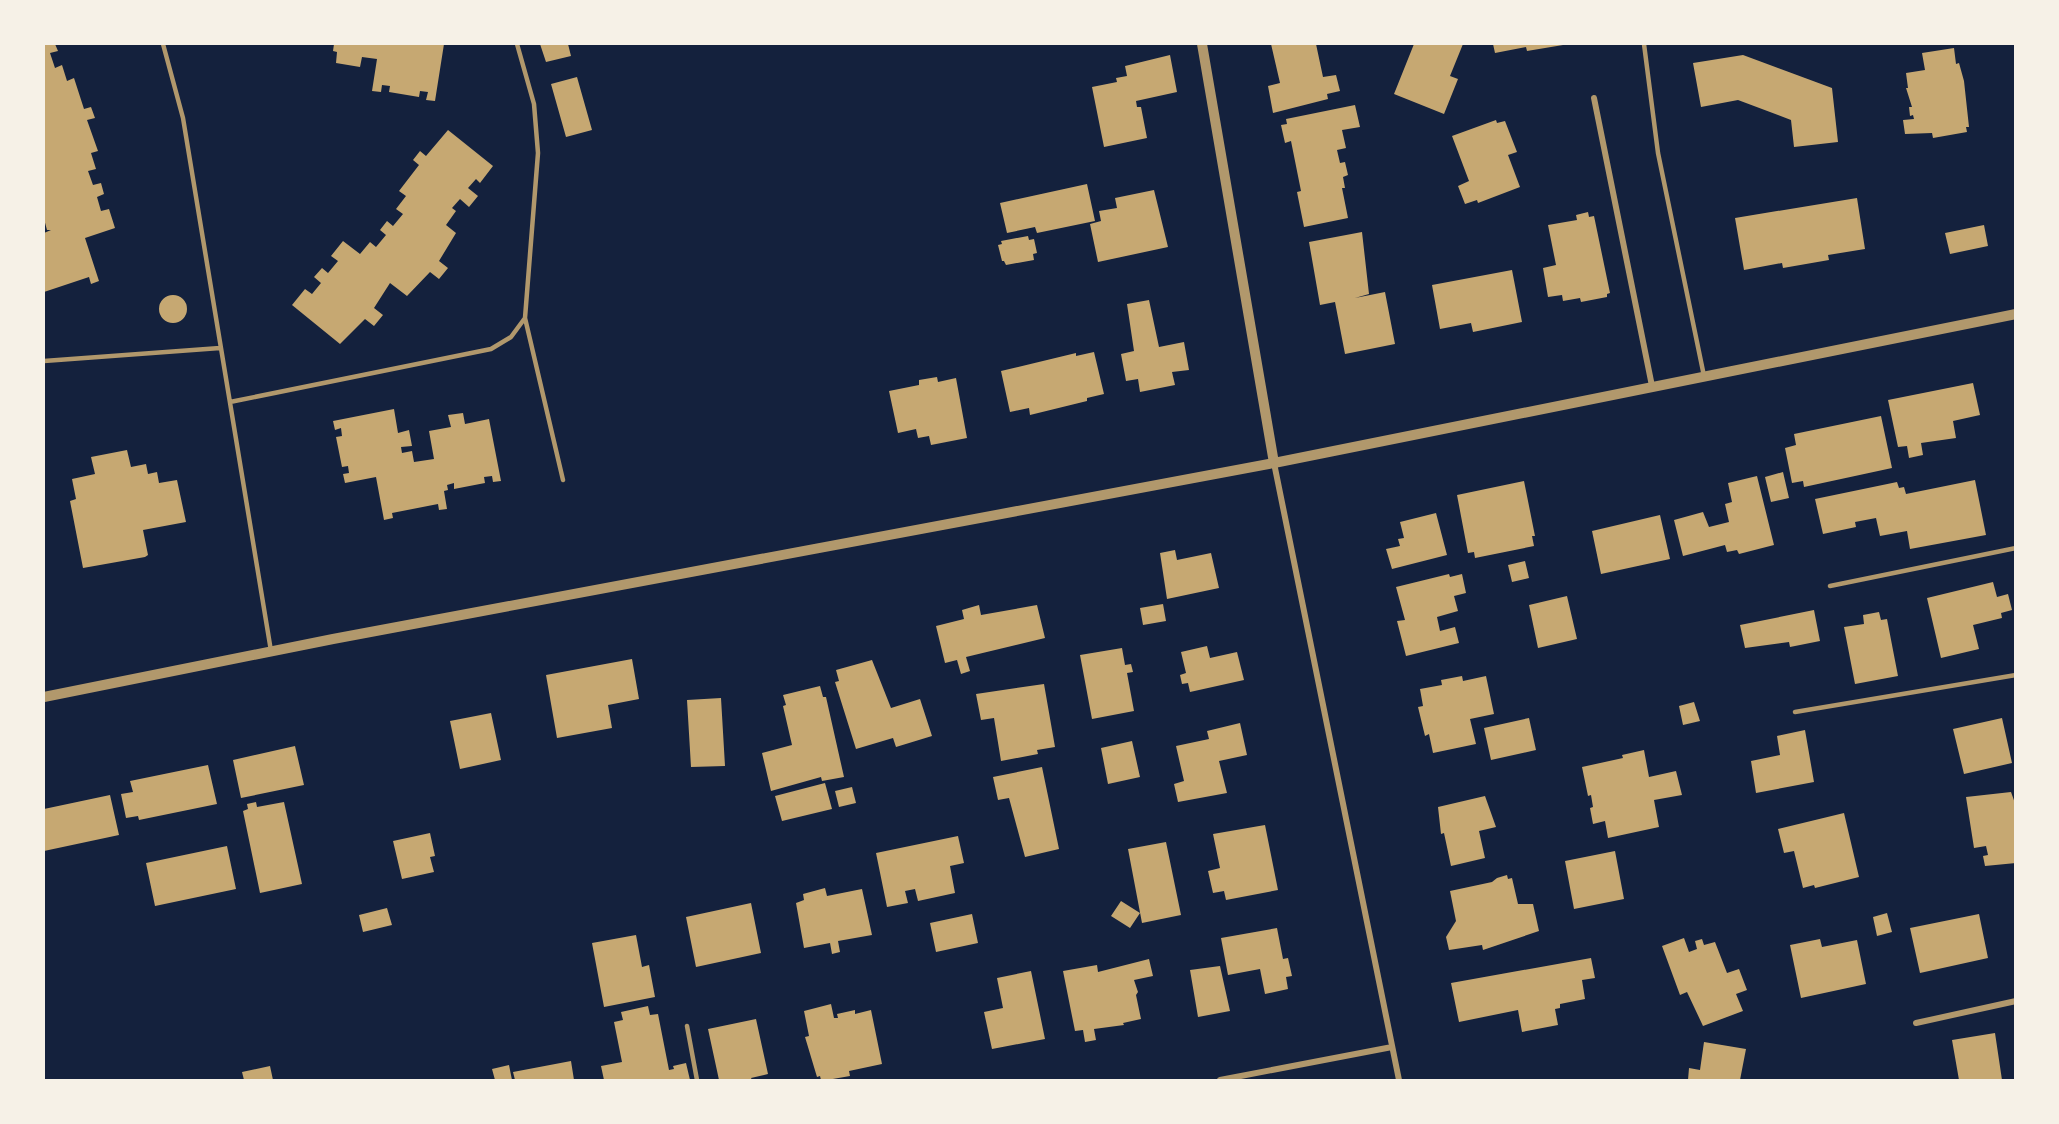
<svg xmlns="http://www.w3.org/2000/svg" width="2059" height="1124" font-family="'Source Serif 4',serif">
  <rect width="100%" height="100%" fill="#14213d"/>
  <path fill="#c6a872" d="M44 44H55L58 51 50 53 55 68 62 65 67 81 74 78 84 109 91 107 95 118 87 120 98 151 91 153 96 169 88 171 93 185 101 183 104 194 97 197 101 211 109 209 115 228 85 238 99 281 91 284 89 277 44 292V233L51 230H47L44 219Z
    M334 44H444L435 101 426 100 428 92 420 91 419 97 389 92 390 86 382 85 381 92 372 91 377 59 362 57 360 67 336 63 337 52 333 51Z
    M540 44H568L571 56 546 62Z
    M1271 44H1316L1323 77 1336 75 1340 91 1327 94 1328 99 1273 113 1268 86 1280 83Z
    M1414 44H1463L1450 76 1458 79 1444 114 1394 94Z
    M1493 44H1562L1563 45 1527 51 1526 47 1495 53Z
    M1954 48 1956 64 1959 63 1964 81 1969 127H1966L1967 132 1933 138 1932 133 1905 134 1903 120 1914 119 1913 115 1910 116 1909 107H1912L1906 88H1908L1906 73 1925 70 1922 53Z
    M1170 55 1177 92 1136 101 1137 107H1141L1147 138 1104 147 1092 87 1117 82 1116 78 1127 76 1125 66Z
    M1743 55 1832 88 1838 142 1794 147 1791 120 1738 100 1701 107 1693 63Z
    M577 77 592 130 566 137 551 84Z
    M1355 105 1360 127 1342 130 1346 148 1337 150 1340 163 1345 162 1348 175 1343 177 1345 188H1342L1348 218 1304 227 1297 192 1301 191 1291 141 1285 143 1281 125 1287 124 1286 119Z
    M1496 120 1497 123 1505 121 1517 152 1508 155 1520 187 1478 203 1477 200 1465 204 1458 186 1469 181 1452 136Z
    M448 130 493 166 480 183 476 179 468 188 478 196 469 207 460 199 452 208 456 211 446 225 456 233 439 261 448 268 439 279 430 272 407 296 390 283 374 308 383 315 374 326 365 319 340 344 292 305 305 289 312 294 321 283 314 277 322 268 328 273 338 261 331 256 343 241 360 254 370 242 376 247 386 235 380 230 387 221 393 226 403 214 396 209 406 196 399 191 419 165 413 160 420 151 426 156Z
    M1087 184 1095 221 1037 233 1035 227 1007 233 1000 203Z
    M1154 190 1168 247 1098 262 1090 224 1101 221 1099 211 1117 208 1115 198Z
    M1857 198 1865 249 1828 255 1829 260 1783 268 1782 263 1744 270 1735 218Z
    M1588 212 1589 217 1594 216 1610 293 1607 294V297L1581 302 1580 298 1563 301 1562 295 1548 297 1543 268 1556 265 1548 225 1577 220 1576 215Z
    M1984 225 1988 246 1950 254 1945 233Z
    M1362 232 1369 294 1355 298 1385 292 1395 344 1345 354 1335 302 1320 305 1309 242Z
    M1028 236 1029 240 1034 239 1037 253 1033 254 1034 260 1006 265 1004 261H1002L998 245 1002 244 1001 241Z
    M1512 270 1522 322 1473 332 1471 323 1440 329 1432 285Z
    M159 309a14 14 0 1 1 28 0a14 14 0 1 1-28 0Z
    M1149 300 1159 347 1184 342 1189 370 1172 372 1175 385 1140 392 1138 379 1126 381 1121 354 1134 351 1127 304Z
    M1094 352 1104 394 1087 398V401L1030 415 1029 408 1010 412 1001 371 1076 353V356Z
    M937 377 938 382 956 378 967 438 931 445 929 436 918 438 916 429 898 433 889 391 919 385V380Z
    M1973 383 1980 415 1953 421 1956 438 1921 443 1923 455 1909 458 1907 446 1898 447 1888 400Z
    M394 409 398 433 409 430 412 446 401 447 402 453 412 451 414 462 434 459 429 431 451 427 448 415 463 413 465 424 489 419 501 481 493 482 492 476 484 477 485 483 454 489V483L447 485 448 490 444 491 447 509 439 510 438 504 392 513 393 518 384 520 376 477 345 483 343 474 349 473 348 466 342 467 336 437 342 436 341 428 335 430 333 421Z
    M1881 416 1892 468 1804 487 1803 481 1792 483 1785 448 1796 445 1794 434Z
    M127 450 131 467 146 464 148 474 157 472 159 483 177 480 186 522 143 530 148 555 145 557 83 568 70 501 76 499 72 479 95 474 91 457Z
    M1783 472 1789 498 1771 502 1765 477Z
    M1757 476 1774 545 1739 554 1737 550 1727 552 1725 545 1683 556 1674 520 1703 512 1709 527 1729 522 1725 504 1732 502 1728 483Z
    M1975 480 1986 535 1910 549 1907 531 1880 536 1876 518 1855 522 1856 527 1823 534 1815 499 1897 482 1899 488 1904 487 1906 494Z
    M1524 481 1535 536H1532L1534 546 1475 558 1474 552 1468 553 1457 495Z
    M1436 513 1447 555 1392 569 1386 549 1400 546 1398 539 1404 538 1400 522Z
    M1660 515 1670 559 1601 574 1592 531Z
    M1175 550 1177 560 1211 553 1219 588 1167 599 1160 553Z
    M1525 561 1529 578 1512 582 1508 565Z
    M1449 574 1450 577 1462 574 1466 593 1454 596 1458 611 1437 617 1440 631 1455 627 1459 643 1406 656 1397 621 1405 620 1396 587Z
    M1993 582 1997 597 2008 594 2012 610 2001 613 2002 618 1973 625 1979 649 1941 658 1927 598Z
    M1567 596 1577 639 1538 648 1529 605Z
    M1163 604 1166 621 1143 625 1140 608Z
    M979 605 981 615 1037 605 1045 638 966 657 970 671 961 674 957 660 945 663 936 626 964 619 962 610Z
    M1814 610 1820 641 1790 647 1789 642 1745 648 1740 625Z
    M1879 612 1881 620 1887 619 1898 676 1855 684 1844 627 1864 624 1863 615Z
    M1207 646 1210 658 1237 652 1244 680 1190 692 1188 683 1182 684 1180 675 1186 673 1181 652Z
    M1122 648 1125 665 1131 664 1133 672 1127 673 1134 711 1092 719 1080 655Z
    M632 659 639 699 608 705 612 728 557 738 546 675Z
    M872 660 891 708 920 699 932 736 896 747 893 738 856 749 835 682 839 681 836 670Z
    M1462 676 1463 681 1486 676 1494 714 1470 719 1476 744 1433 753 1429 734 1425 736 1418 707 1423 706 1420 689 1442 685 1441 680Z
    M1044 684 1055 747 1037 750 1038 754 1001 761 994 718 981 720 976 694Z
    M820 686 823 697H826L844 777 822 781 821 777 771 791 762 753 792 745 783 706 786 705 783 695Z
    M721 698 725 766 691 767 687 700Z
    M1694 702 1700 721 1683 725 1679 706Z
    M491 713 501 760 460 769 450 721Z
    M1529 718 1536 750 1491 760 1484 728Z
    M2002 718 2012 763 1964 774 1953 729Z
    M1240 723 1247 755 1219 761 1227 793 1178 802 1174 784 1184 781 1176 746 1209 739 1207 731Z
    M1805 730 1814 782 1756 793 1751 761 1780 755 1777 736Z
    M1132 741 1140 777 1108 784 1101 748Z
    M295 746 304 785 241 798 233 760Z
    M1644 750 1649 777 1676 771 1682 795 1654 800 1659 827 1608 838 1605 821 1593 824 1590 808 1593 807 1591 795 1588 796 1582 767 1623 758 1622 755Z
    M208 765 217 804 139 820 138 816 126 818 121 794 133 792 130 781Z
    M1042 767 1059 849 1025 857 1009 798 998 800 993 777Z
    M825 783 832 809 782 821 775 796Z
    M852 787 856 803 839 807 835 791Z
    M2011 792 2016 806V863L1985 866 1983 856 1988 855 1986 846 1974 848 1966 797Z
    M110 795 119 835 44 851V809Z
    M1485 796 1496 827 1479 831 1485 858 1451 866 1444 833 1441 834 1438 807Z
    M256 802 257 807 284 802 302 884 260 893 243 811 248 809 247 804Z
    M1844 813 1859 877 1815 888 1814 885 1803 888 1794 851 1784 853 1778 829Z
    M1265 825 1278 890 1226 900 1224 891 1213 893 1208 871 1220 868 1213 834Z
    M430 833 435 856 430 857 434 872 402 879 393 841Z
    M958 836 964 863 950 866 955 893 918 901 915 889 905 891 908 903 887 907 876 853Z
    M1166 842 1181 915 1142 923 1128 849Z
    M227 846 236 889 155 906 146 863Z
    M1615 851 1624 899 1574 909 1565 861Z
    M1507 875 1508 879 1512 878 1518 904H1533L1539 931 1483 950 1482 945 1449 950 1446 937 1456 921 1450 891 1492 882 1497 878Z
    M825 888 827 896 862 889 872 935 838 941 840 952 832 954 830 943 804 948 796 903 804 900 803 894Z
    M1121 901 1140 913 1130 928 1111 916Z
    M751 903 761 953 696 967 686 917Z
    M387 908 392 925 363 932 359 915Z
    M1887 913 1892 932 1877 936 1873 917Z
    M972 914 978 943 936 952 930 923Z
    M1979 914 1988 958 1920 973 1910 928Z
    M1277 928 1283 959 1288 958 1292 976 1286 977 1288 989 1265 994 1260 969 1228 975 1221 938Z
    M636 935 642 967 649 965 655 997 604 1007 592 943Z
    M1684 938 1689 952 1697 949 1695 941 1702 939 1704 945 1715 942 1727 973 1739 969 1747 990 1736 994 1743 1011 1703 1026 1687 992 1680 995 1662 946Z
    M1820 939 1822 947 1857 940 1866 984 1801 998 1790 945Z
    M1591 958 1595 978 1582 980 1585 999 1560 1004V1008L1555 1009 1558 1025 1522 1032 1518 1010 1459 1022 1451 983Z
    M1149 959 1153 976 1134 980 1138 992 1136 995 1141 1019 1123 1023 1124 1025 1094 1029 1096 1040 1085 1042 1083 1030 1075 1031 1063 971 1097 965 1098 972Z
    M1220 966 1230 1011 1198 1017 1190 970Z
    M1031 971 1045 1039 992 1049 984 1012 1003 1008 997 978Z
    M831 1004 834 1018H838L837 1014 855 1010V1014L871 1010 882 1064 849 1071 850 1076 827 1080H821L820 1076 817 1077 805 1037 809 1036 804 1011Z
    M648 1006 650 1015 658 1014 669 1070 674 1069 673 1066 686 1063 690 1080H604L601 1066 622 1062 614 1022 623 1020 621 1012Z
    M756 1019 768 1074 751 1078 752 1080H719L708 1029Z
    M1995 1033 2002 1080H1959L1952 1040Z
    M1704 1042 1746 1049 1740 1080H1688L1689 1068 1700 1070Z
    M571 1061 574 1080H515L513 1072Z
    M509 1065 512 1080H495L492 1069Z
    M270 1066 273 1080H244L242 1072Z"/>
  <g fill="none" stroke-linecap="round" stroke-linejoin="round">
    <path stroke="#b1986c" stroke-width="4.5" d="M163 44 183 118 271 651
      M1644 44 1658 153 1704 376
      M525 318 563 480
      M44 361 220 348
      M230 402 491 349 511 337 525 318 538 153 534 104 517 44
      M1830 586 2016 548
      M1795 712 2016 675
      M687 1026 697 1080"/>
    <path stroke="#b1986c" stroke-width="6" d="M1594 98 1652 386
      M1274 463 1399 1080
      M1916 1023 2016 1001
      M1220 1080 1392 1047"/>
    <path stroke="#b1986c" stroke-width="10" d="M1202 44 1274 463
      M44 697 333 639 1274 463 2016 314"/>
  </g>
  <rect width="2059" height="1124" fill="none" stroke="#f6f1e7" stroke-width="90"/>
</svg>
